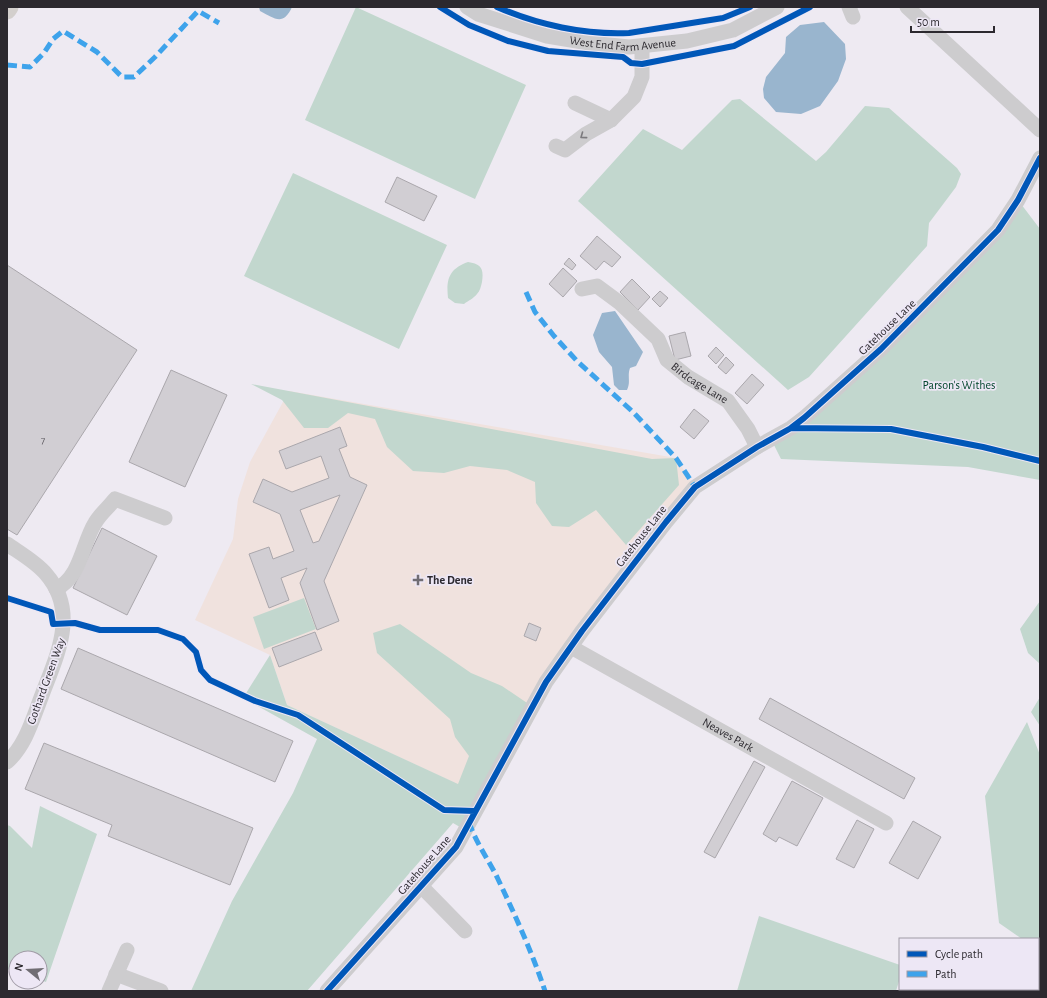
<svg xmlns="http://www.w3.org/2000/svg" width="1047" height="998" font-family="'Alegreya Sans',sans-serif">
  <rect width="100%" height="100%" fill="#eeeaf2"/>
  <path fill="#f0e2de" d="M289 391 676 458 695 487 582 631 483 796 287 705 270 655 195 620 233 539 238 499 250 462Z"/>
  <path fill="#c2d7ce" d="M356 7 526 85 475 199 305 120Z
    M740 99 816 161 826 152 865 106 889 108 957 168 961 174 956 187 929 223 927 246 809 377 788 390 578 201 643 129 682 150 732 100Z
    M293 173 447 245 399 349 244 276Z
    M1018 200 1040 229V480L968 467 781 459 774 445 785 437Z
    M468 262C481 264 484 268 482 282 481 286 480 291 477 294 474 298 468 301 464 304L455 303 448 298C446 279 449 269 468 262Z
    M251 384 652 459 676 458 679 485 626 545 596 510 569 527 552 526 536 503 535 482 507 470 470 466 444 473 413 471 387 447 375 419 348 413 328 428H304L282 400Z
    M304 598 316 629 264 649 253 617Z
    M1040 601V664L1028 653 1020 629Z
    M400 624 471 673 502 686 533 707 465 830 453 823 307 991H191L232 901 293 793 317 739 243 698 270 655 287 705 458 784 469 756 455 737 450 719 377 653 373 633Z
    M1040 697V726L1031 712Z
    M1027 722 1040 755V951L1038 950V939H1022L999 923 985 796Z
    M40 806 97 834 46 982 40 980V958H16V972L7 969V825L10 826 32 848Z
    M759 916 900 965V978L896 991H737Z"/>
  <path fill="#99b5ce" d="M259 7H292C283 27 274 18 260 11Z
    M824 22 845 44 846 59 838 81 820 106 801 114 776 112 764 98 763 89 766 77 785 53 786 37 800 25Z
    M615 311 643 352 636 366 630 368C627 376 631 382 627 390H619L614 385 612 367 599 352 593 335 602 313Z"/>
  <path fill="#d1ced3" stroke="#aaa7ac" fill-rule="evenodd" d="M397 177 437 196 424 221 385 202Z
    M597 236 621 257 612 267 604 261 596 270 580 256Z
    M569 258 576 265 572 270 564 264Z
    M7 265 137 350 17 535 7 529Z
    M563 268 577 281 563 297 549 284Z
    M632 279 650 297 638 310 620 292Z
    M660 291 668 298 660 307 652 299Z
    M685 332 691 356 675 360 669 336Z
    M716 347 724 355 716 364 708 356Z
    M726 357 734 365 726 374 718 367Z
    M171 370 227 395 185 487 129 462Z
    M752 374 764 385 747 404 735 393Z
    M694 409 709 421 694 439 680 427Z
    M340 427 347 446 339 449 350 477 367 485 324 581 339 621 317 630 300 583 307 568 281 578 289 600 269 608 249 554 269 547 273 559 294 551 280 514 253 502 263 479 292 492 329 478 321 456 286 469 279 451ZM340 495 319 541 313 543 300 510Z
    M102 528 157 556 127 615 73 588Z
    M529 623 541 628 536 641 524 636Z
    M315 632 322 650 279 667 272 648Z
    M78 648 293 741 275 782 61 689Z
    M770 698 915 778 904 799 759 719Z
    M44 743 253 828 230 885 108 836 112 825 25 789Z
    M754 761 765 767 715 858 704 852Z
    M792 781 823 798 797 846 779 837 776 842 763 834Z
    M857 820 874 829 854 868 836 859Z
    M913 821 941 837 918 879 889 863Z"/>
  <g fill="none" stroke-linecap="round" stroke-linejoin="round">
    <g stroke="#cdccce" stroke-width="15">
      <path id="s1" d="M467 7 478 14 547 36 589 43 629 47 687 41 733 30 777 7"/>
      <path d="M849 7 853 17"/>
      <path d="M907 7 1040 130"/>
      <path d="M575 103 611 120"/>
      <path d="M556 146 565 150 586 134 611 120 634 97 642 77V46"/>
      <path id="s2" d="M582 289 597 286 620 303 658 339 667 360 688 377 728 401 748 429 757 447"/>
      <path d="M7 544C20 553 36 562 46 574 79 612 57 655 42 695 33 718 26 745 7 762"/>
      <path d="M56 589C81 577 82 544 95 523 100 514 109 507 115 499L165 518"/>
      <path id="s3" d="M571 647 886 823"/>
      <path d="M421 886 465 931"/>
      <path d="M116 974 161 991"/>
      <path d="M109 991 127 950"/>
      <path d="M327 991 456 847 546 682 582 631 666 522 695 487 757 447 791 428 804 418 881 349 998 230 1018 200 1040 158"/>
    </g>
    <path stroke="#d3cfcd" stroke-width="19" d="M7 10 9 7"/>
    <path stroke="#3ea3eb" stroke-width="5" stroke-dasharray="10 5" stroke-linecap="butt" d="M7 65 30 67 44 53 53 39 63 31 97 52 122 77H134L155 57 198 11 219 23
      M526 292 535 312 554 336 577 361 633 412 676 458 695 487
      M469 822C475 841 488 859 497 877 515 915 532 952 545 991"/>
    <g stroke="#ede7f5" stroke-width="8">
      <path id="cycleway" d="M440 7 469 25 508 41 548 51 623 57 631 63 642 64 734 46 810 7
        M497 7C538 25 585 35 629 33L723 18 750 7
        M791 428 891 429 983 447 1040 461
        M7 598 51 612 53 624 75 623 100 630H158L183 639 196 652 201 670 210 680 255 701 298 715 444 810 475 811
        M327 991 456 847 546 682 582 631 666 522 695 487 757 447 791 428 804 418 881 349 998 230 1018 200 1040 158"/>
    </g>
    <use href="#cycleway" stroke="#0057b8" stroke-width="6"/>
  </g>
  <defs><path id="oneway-chevron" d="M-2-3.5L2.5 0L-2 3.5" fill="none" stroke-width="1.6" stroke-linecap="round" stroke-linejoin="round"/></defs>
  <use stroke="#7c7a7e" href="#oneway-chevron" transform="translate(583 136) rotate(144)"/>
  <path fill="#706d73" stroke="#ede7f5" stroke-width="1.5" d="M416 574h4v4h4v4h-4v4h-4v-4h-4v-4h4z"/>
  <g text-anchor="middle" stroke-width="3.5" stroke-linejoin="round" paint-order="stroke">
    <g font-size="10" fill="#555258">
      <text x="43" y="444">7</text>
    </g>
    <g font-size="12" fill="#2c292f" stroke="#ede7f5">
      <text dy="4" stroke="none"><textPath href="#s1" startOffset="162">West End Farm Avenue</textPath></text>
      <text transform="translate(887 327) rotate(-44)" y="4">Gatehouse Lane</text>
      <text dy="4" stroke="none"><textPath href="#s2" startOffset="159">Birdcage Lane</textPath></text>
      <text transform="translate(641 536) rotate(-52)" y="4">Gatehouse Lane</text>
      <text transform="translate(46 681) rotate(-70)" y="4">Gothard Green Way</text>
      <text dy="4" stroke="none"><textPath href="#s3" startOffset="180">Neaves Park</textPath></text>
      <text transform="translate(424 865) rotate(-49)" y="4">Gatehouse Lane</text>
    </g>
    <g font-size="12" fill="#00452b" stroke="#ede7f5">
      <text x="959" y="389">Parson's Withes</text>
    </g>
    <g font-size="12" font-weight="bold" fill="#2c292f" stroke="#ede7f5" text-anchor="start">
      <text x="427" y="584">The Dene</text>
    </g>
  </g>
  <rect width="1047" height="998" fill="none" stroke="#2c292f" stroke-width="16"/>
  <rect x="899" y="938" width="140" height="52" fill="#ede7f5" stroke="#a09ba6"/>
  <rect x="907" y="951" width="20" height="6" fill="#0057b8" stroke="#a09ba6"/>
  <text x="935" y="958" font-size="12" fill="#2c292f">Cycle path</text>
  <rect x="907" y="971" width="20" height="6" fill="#3ea3eb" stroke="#a09ba6"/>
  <text x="935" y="978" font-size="12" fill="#2c292f">Path</text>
  <g transform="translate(28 970) rotate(288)"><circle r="19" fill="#ede7f5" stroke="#a09ba6"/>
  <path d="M0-3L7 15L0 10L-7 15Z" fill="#706d73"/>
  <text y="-6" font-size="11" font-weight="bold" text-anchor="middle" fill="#2c292f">N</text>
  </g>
  <path d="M911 26v6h83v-6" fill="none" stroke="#2c292f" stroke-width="2"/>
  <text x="917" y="26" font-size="12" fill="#2c292f" stroke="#ede7f5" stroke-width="3" paint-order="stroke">50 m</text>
</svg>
